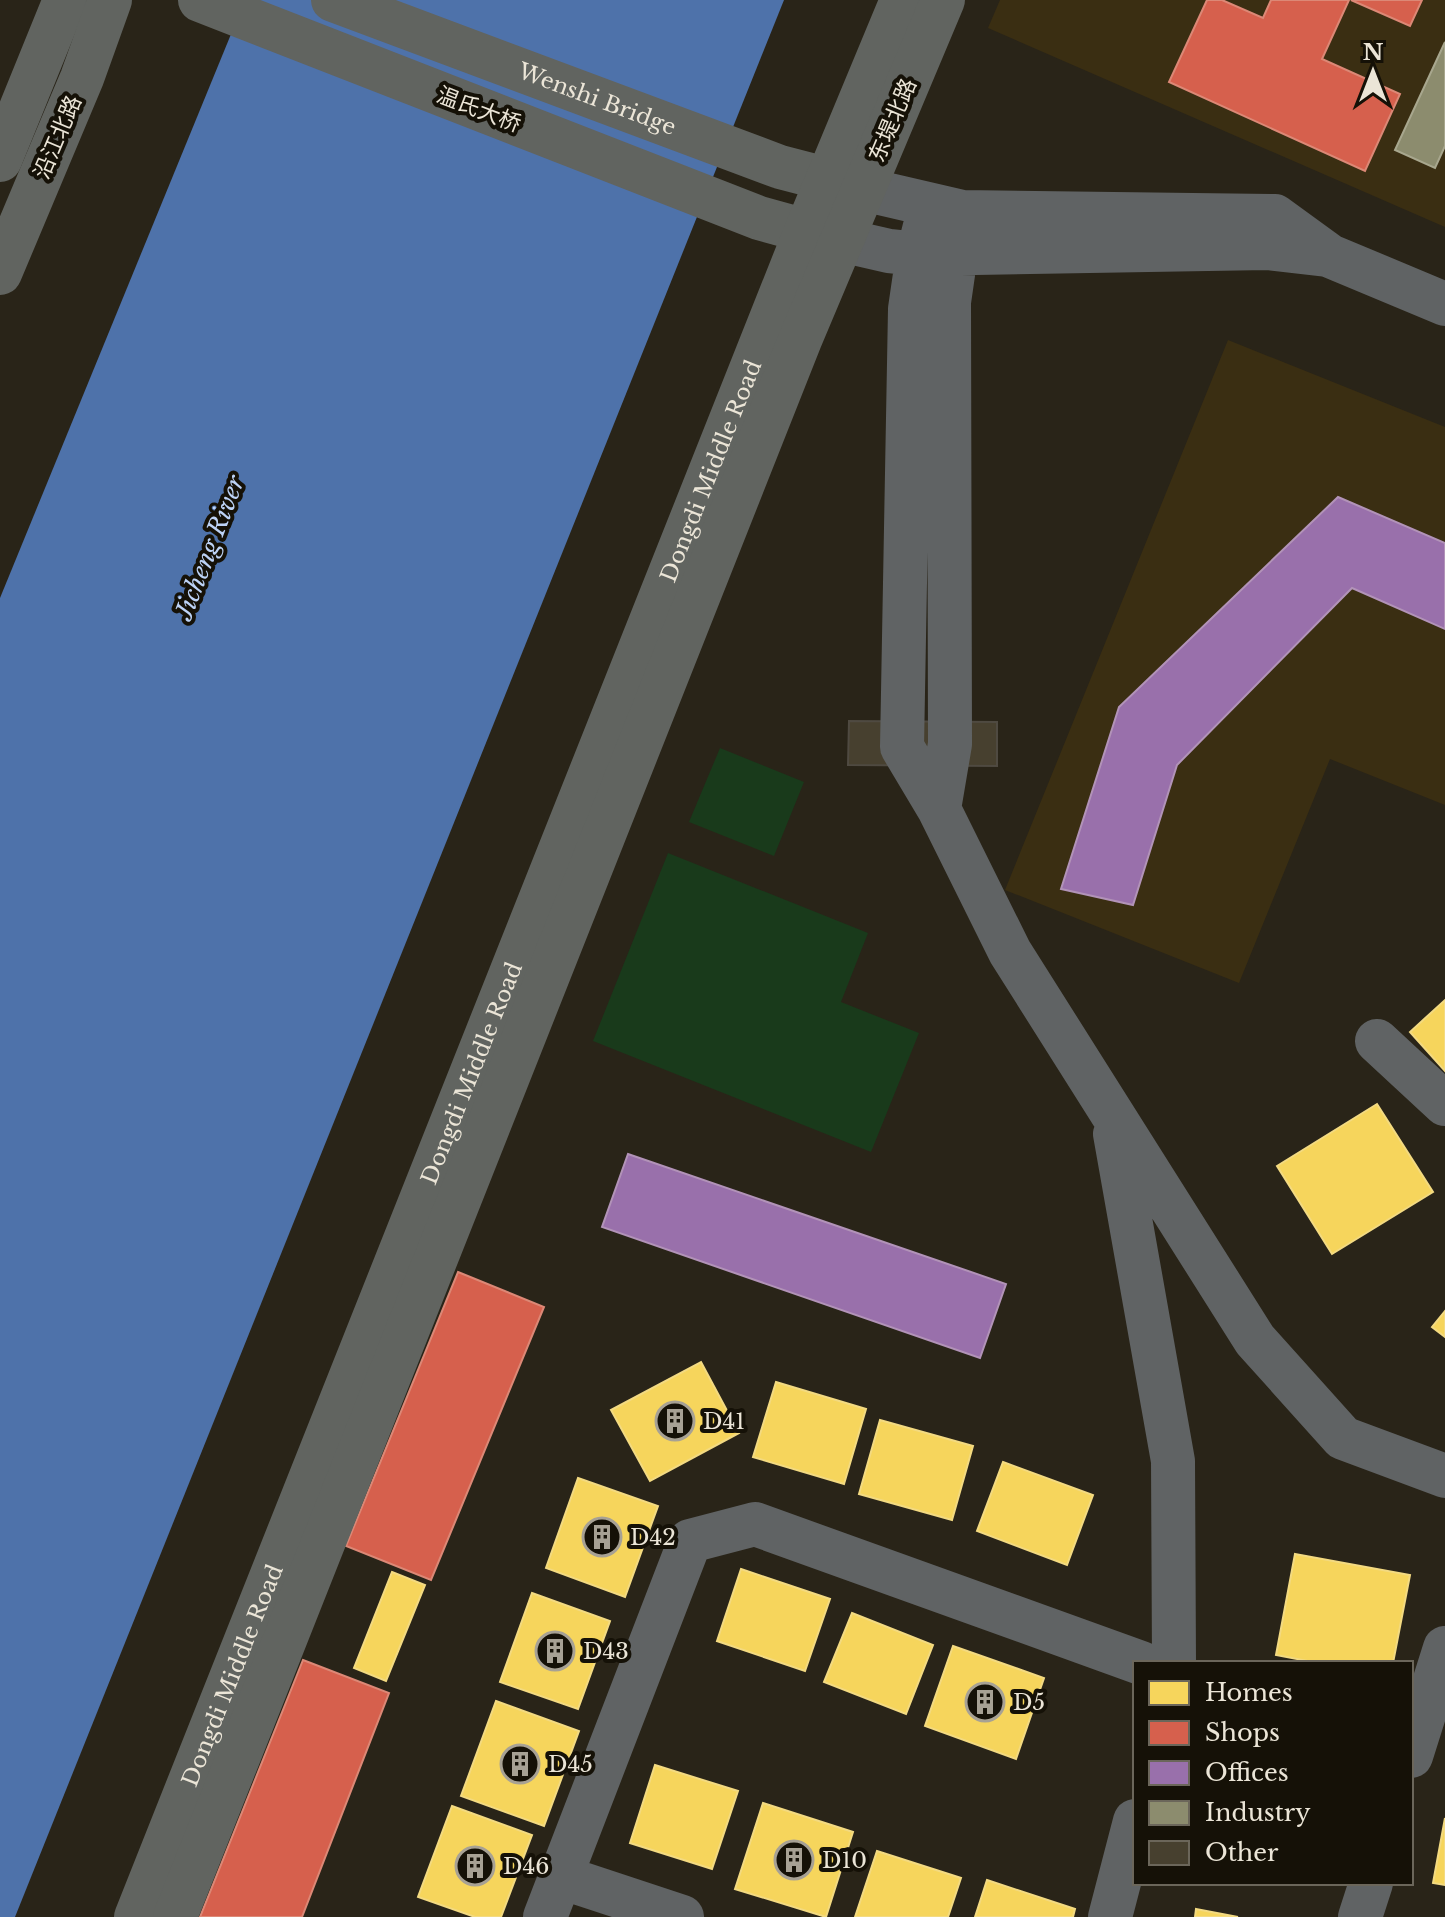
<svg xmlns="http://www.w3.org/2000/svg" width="1445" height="1917" font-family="'Libre Baskerville','Noto Sans SC',serif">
  <rect width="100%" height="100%" fill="#292418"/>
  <path fill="#3a2e12" d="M1000 0H1445V227L988 28Z
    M1228 340 1445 427V805L1330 759 1239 983 1005 890Z"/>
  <path fill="#193a1b" d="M720 748 804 782 774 856 689 822Z
    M668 853 868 933 841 1002 919 1033 871 1152 593 1041Z"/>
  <path fill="#4e72aa" d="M245 0H784L15 1917H0V598Z"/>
  <path fill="#f6d55c" stroke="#f3da81" stroke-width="2" d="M1445 1000V1071L1410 1032Z
    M1377 1104 1433 1192 1332 1254 1277 1166Z
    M1445 1311V1337L1432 1327Z
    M701 1362 739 1433 650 1481 611 1410Z
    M776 1382 866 1409 844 1484 753 1457Z
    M880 1420 973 1446 952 1520 859 1494Z
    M1003 1462 1093 1495 1067 1565 977 1531Z
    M578 1478 658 1506 625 1597 546 1568Z
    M1295 1554 1410 1575 1393 1663H1318L1276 1655Z
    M741 1569 830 1599 805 1671 717 1641Z
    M392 1572 425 1585 386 1681 354 1668Z
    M532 1593 610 1621 578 1709 500 1682Z
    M852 1613 933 1645 906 1714 824 1682Z
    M953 1646 1044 1678 1016 1759 925 1726Z
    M496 1701 579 1731 544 1826 461 1796Z
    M655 1765 738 1791 712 1869 630 1843Z
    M763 1803 853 1832 826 1917 735 1889Z
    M452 1806 532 1835 501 1917H475L418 1897Z
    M1445 1818V1885L1433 1883Z
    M877 1851 961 1878 948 1917H855Z
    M987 1880 1075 1909 1073 1917H975Z
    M1196 1909 1238 1917H1195Z"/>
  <path fill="#d6604d" stroke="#dc8876" stroke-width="2" d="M1207 0H1222L1263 18 1271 0H1349L1322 59 1400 94 1365 171 1169 82Z
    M1351 0H1422L1410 26Z
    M458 1272 544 1307 431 1580 346 1546Z
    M303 1660 389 1693 302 1917H200Z"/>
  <path fill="#9970ab" stroke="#b293b8" stroke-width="2" d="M1338 497 1445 543V629L1352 588 1177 765 1133 905 1061 889 1119 707Z
    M628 1154 1006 1284 980 1358 602 1227Z"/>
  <path fill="#8c8c6e" stroke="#a8a78e" stroke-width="2" d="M1445 42V146L1435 168 1395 150Z"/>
  <path fill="#47402f" stroke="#4f4a41" stroke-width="2" d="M849 721 997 722V766L848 765Z"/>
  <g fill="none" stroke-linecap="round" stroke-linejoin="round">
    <path stroke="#606364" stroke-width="44" d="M863 189 962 212 1275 216 1330 256 1445 304
      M930 206 918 254 910 309 902 747 939 809 1010 952 1255 1340 1343 1438 1445 1476
      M841 240 889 251 918 254 1267 248 1327 255
      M939 809 950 744 949 302 962 212
      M1377 1041 1445 1104
      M1115 1134 1173 1461 1174 1663
      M1411 1756 1445 1648
      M561 1877 682 1917
      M545 1917 690 1541 755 1524 1141 1663
      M1110 1917 1135 1821
      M1360 1917 1371 1883"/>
    <g stroke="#616460" stroke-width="44">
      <path d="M200 0 759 218 835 239"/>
      <path id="s1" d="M333 0 780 167 857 187"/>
      <path d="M0 160 65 0"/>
      <path d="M0 273 82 78 110 0"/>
      <path id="s2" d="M136 1917 806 231 902 0"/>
      <path d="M175 1917 800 340 943 0"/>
    </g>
  </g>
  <defs>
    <g id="building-ring" transform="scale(2)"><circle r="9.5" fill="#151107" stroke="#a7a194" stroke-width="1.5"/><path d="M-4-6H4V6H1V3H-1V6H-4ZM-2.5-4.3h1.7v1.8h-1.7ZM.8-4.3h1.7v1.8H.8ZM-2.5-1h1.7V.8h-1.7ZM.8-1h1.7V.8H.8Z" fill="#a7a194"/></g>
  </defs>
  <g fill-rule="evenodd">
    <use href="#building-ring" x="675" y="1421"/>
    <use href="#building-ring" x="602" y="1537"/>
    <use href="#building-ring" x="555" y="1651"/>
    <use href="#building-ring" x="985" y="1702"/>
    <use href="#building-ring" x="520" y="1764"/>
    <use href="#building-ring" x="794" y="1860"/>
    <use href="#building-ring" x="475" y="1866"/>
  </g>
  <g text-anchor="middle" stroke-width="8" stroke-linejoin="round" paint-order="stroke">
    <g font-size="22" fill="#ebe5d7" stroke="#151107">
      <text dy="8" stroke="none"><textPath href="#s1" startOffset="282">Wenshi Bridge</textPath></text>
      <text transform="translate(479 109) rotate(21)" y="8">温氏大桥</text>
      <text transform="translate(892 120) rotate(-67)" y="8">东堤北路</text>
      <text transform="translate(57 137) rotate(-67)" y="8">沿江北路</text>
      <text dy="8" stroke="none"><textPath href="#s2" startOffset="1556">Dongdi Middle Road</textPath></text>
      <text dy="8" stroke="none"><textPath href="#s2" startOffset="908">Dongdi Middle Road</textPath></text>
      <text dy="8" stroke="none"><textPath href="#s2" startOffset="260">Dongdi Middle Road</textPath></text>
    </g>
    <g font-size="22" fill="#ebe5d7" stroke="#151107" text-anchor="start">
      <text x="703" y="1429">D41</text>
      <text x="630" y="1545">D42</text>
      <text x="583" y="1659">D43</text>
      <text x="1013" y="1710">D5</text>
      <text x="548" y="1772">D45</text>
      <text x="822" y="1868">D10</text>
      <text x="503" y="1874">D46</text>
    </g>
    <g font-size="24" font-style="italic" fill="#bdd3f6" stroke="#151107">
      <text transform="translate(210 548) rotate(-69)" y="8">Jicheng River</text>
    </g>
  </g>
  <rect x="1133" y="1661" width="280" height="224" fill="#151107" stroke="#6b665a" stroke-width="2"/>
  <rect x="1149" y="1681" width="40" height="24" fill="#f6d55c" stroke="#6b665a" stroke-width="2"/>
  <text x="1205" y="1701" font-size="24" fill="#ebe5d7">Homes</text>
  <rect x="1149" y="1721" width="40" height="24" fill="#d6604d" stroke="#6b665a" stroke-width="2"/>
  <text x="1205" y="1741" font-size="24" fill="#ebe5d7">Shops</text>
  <rect x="1149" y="1761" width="40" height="24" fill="#9970ab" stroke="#6b665a" stroke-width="2"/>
  <text x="1205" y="1781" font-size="24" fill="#ebe5d7">Offices</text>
  <rect x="1149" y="1801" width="40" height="24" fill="#8c8c6e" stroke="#6b665a" stroke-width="2"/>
  <text x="1205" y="1821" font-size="24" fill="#ebe5d7">Industry</text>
  <rect x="1149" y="1841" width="40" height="24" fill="#47402f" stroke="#6b665a" stroke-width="2"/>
  <text x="1205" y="1861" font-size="24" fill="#ebe5d7">Other</text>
  <g transform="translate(1373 72)" stroke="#151107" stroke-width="6" paint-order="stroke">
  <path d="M0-6L14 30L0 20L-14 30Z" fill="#ebe5d7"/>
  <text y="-12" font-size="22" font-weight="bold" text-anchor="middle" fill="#ebe5d7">N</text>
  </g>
</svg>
